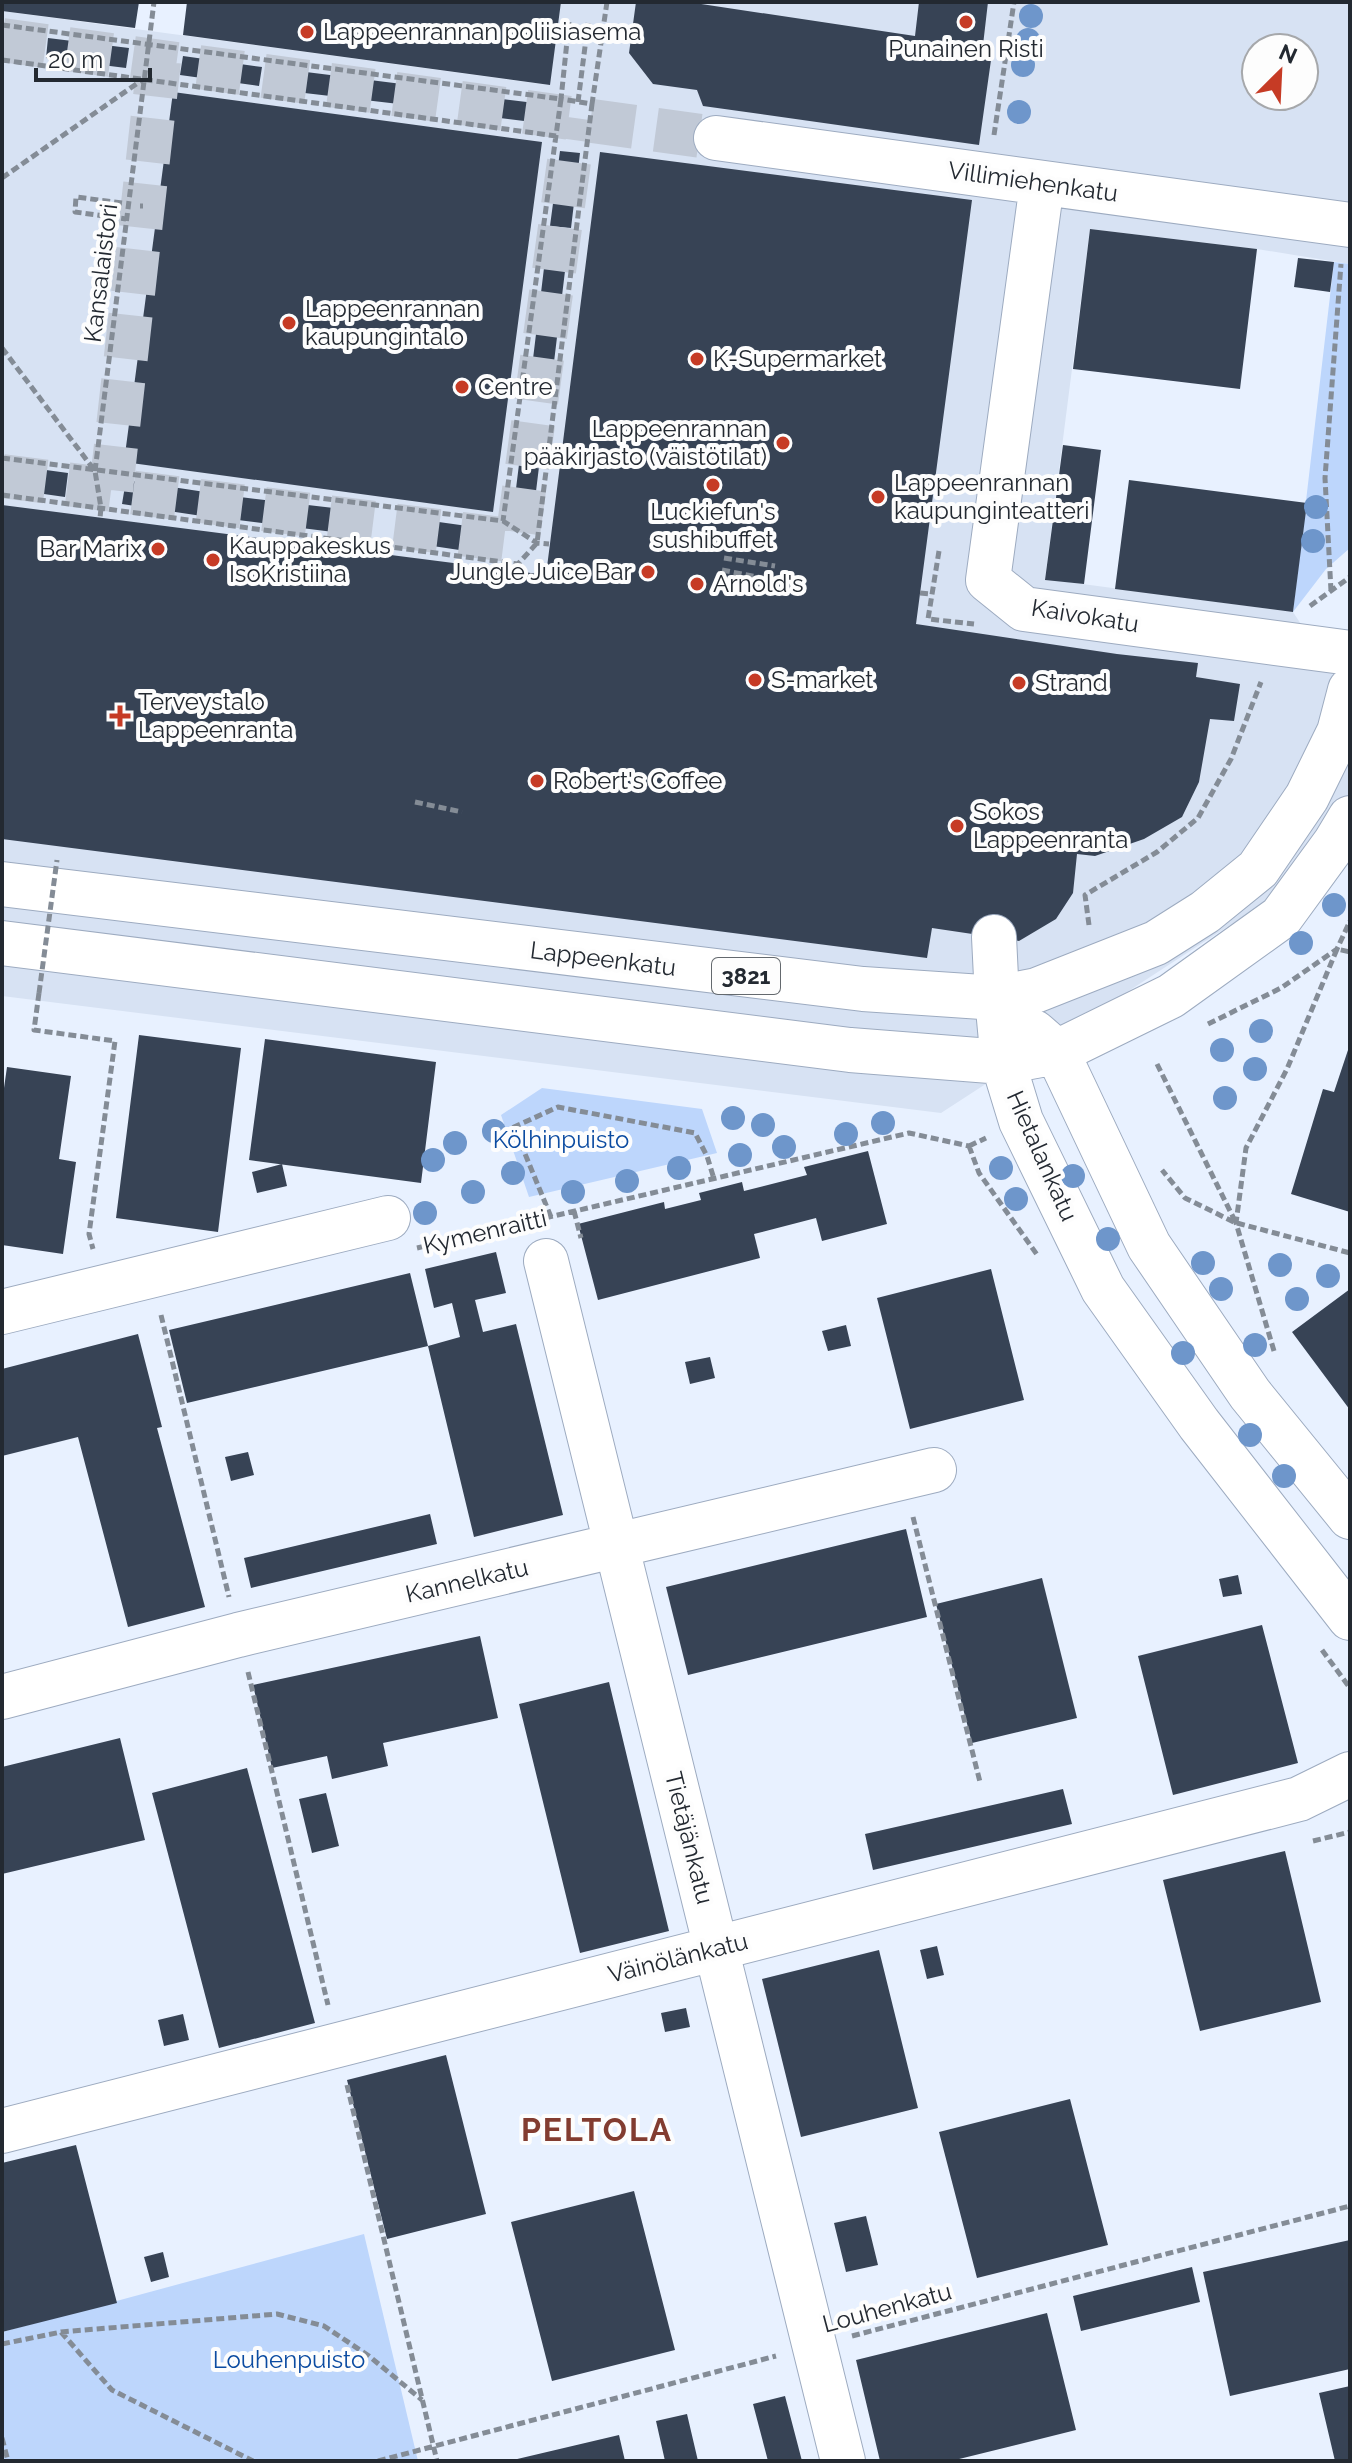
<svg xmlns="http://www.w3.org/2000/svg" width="1352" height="2463" font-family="Raleway,sans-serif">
  <rect width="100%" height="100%" fill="#e8f1ff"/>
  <path fill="#d7e2f3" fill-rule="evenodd" d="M561 2H1350V264L1257 249 1090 229 1045 579 1293 612 1350 699V847L941 1113 2 996V11L549 85ZM1256 48H1304V96H1256Z"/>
  <path fill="#bdd6fc" d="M1334 262 1350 264V548L1326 569 1293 612Z
    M542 1088 702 1109 717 1153 529 1197 501 1115Z
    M364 2234 418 2461H2V2332Z"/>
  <path fill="#374355" d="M2 2H139L135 28 2 11Z
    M187 2H561L550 85 183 35Z
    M636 2H688L915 36 919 2H988L983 45 993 46 979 145 703 106 697 90 653 84 629 53Z
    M48 38 129 48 126 68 46 58Z
    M183 56 262 67 259 86 180 75Z
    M298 71 418 86 416 106 296 92Z
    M173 92 542 142 493 512 124 462Z
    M462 94 543 104 540 123 460 113Z
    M560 151 580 153 571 228 550 226Z
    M600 152 972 200 916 624 1117 654 1198 663 1196 677 1240 684 1234 721 1210 719 1199 782 1182 817 1144 839 1095 856 1077 854 1073 893 1056 919 1019 941 932 928 927 958 2 839V505L546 575Z
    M1090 229 1257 249 1240 389 1073 369Z
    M1298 258 1334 262 1330 292 1294 287Z
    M544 268 565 271 550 395 529 392Z
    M523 432 543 434 533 516 513 513Z
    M1063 445 1101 450 1084 584 1045 580Z
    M2 464 68 473 65 497 2 488Z
    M126 480 205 492 202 516 122 504Z
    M1129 480 1307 503 1293 612 1115 589Z
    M240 497 368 512 365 536 238 520Z
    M410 518 489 529 486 554 406 542Z
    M139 1035 241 1048 218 1232 116 1218Z
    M265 1039 436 1062 421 1183 249 1160Z
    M1350 1044V1212L1291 1194 1323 1089 1334 1092Z
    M7 1067 71 1076 59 1159 76 1162 63 1254 2 1245V1102Z
    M868 1151 887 1224 822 1241 816 1218 754 1234 760 1258 598 1300 578 1224 664 1202 665 1209 701 1200 699 1193 742 1182 744 1191 807 1175 804 1167Z
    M282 1164 287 1186 257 1193 252 1172Z
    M496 1252 506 1293 475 1300 483 1332 516 1324 563 1515 474 1537 428 1346 187 1403 169 1330 410 1273 428 1346 460 1337 452 1303 434 1308 425 1269Z
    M991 1269 1024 1400 910 1429 877 1298Z
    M1350 1289V1410L1292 1332Z
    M846 1325 851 1346 828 1351 822 1331Z
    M138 1334 162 1427 157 1428 205 1607 128 1627 78 1437 2 1456V1369Z
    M710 1357 715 1378 690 1384 685 1362Z
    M248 1452 254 1475 231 1481 225 1457Z
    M430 1514 437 1544 251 1588 244 1558Z
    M906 1529 927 1617 688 1675 666 1587Z
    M1238 1575 1242 1594 1223 1597 1219 1579Z
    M1042 1578 1077 1718 972 1743 936 1604Z
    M1262 1625 1298 1763 1173 1795 1138 1656Z
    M480 1636 498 1718 383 1743 388 1766 332 1779 327 1756 272 1768 253 1685Z
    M609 1682 669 1931 580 1953 519 1704Z
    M120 1738 145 1840 2 1874V1767Z
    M247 1768 315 2023 219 2048 152 1793Z
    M1063 1789 1072 1824 873 1870 865 1834Z
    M326 1793 339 1846 312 1853 299 1799Z
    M1285 1851 1321 2002 1200 2031 1163 1880Z
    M937 1946 944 1975 927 1979 920 1950Z
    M879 1950 918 2108 801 2137 762 1979Z
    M686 2008 690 2027 665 2032 661 2013Z
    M183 2014 189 2040 164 2046 158 2020Z
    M446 2055 486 2214 387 2239 347 2080Z
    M1070 2099 1108 2245 977 2278 939 2132Z
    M76 2145 117 2303 2 2332V2163Z
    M634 2191 675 2350 552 2381 511 2222Z
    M866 2216 878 2265 846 2272 834 2223Z
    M1350 2240V2369L1230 2396 1203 2272Z
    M163 2252 169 2277 151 2282 144 2257Z
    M1192 2267 1200 2302 1081 2331 1073 2296Z
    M1047 2313 1076 2430 951 2461H880L856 2360Z
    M1350 2386V2461H1335L1319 2393Z
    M785 2396 802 2461H768L753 2404Z
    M687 2414 698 2461H665L656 2421Z
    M619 2435 625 2461H513V2460Z"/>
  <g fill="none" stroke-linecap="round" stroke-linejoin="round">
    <path stroke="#c1c9d6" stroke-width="44" stroke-dasharray="44 22" stroke-linecap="butt" d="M2 40 716 138
      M2 476 517 541 575 118
      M111 490 159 61"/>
    <g stroke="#9dabc0" stroke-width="46">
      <path id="minor" d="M716 138 1350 225
        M1042 184 988 580 1024 609 1350 653
        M994 937 997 998
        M546 1261 843 2461
        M2 1312 388 1218
        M2 1697 238 1635 934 1470
        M2 2131 1299 1799 1350 1774"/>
    </g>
    <g stroke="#9dabc0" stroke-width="46">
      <path id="major" d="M2 884 863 989 997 998 1037 990 1156 943 1205 912 1258 869 1307 797 1339 732 1350 690
        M2 943 850 1050 1003 1062 1057 1052 1171 996 1281 917 1335 843 1350 818
        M997 998 1003 1062 1021 1121 1103 1289 1199 1424 1350 1618
        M1034 1032 1057 1052 1149 1246 1250 1394 1350 1517"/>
    </g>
    <path stroke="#848c96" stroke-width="5" stroke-dasharray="8 4" stroke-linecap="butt" d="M569 22 561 99 592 104 607 2
      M2 25 561 99 503 521
      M2 60 556 136
      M578 102 588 23
      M994 135 1014 2
      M2 178 142 80
      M122 203 76 197 75 212 126 219
      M140 206H143
      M2 348 95 471 101 508 100 518
      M2 458 503 521 537 543 549 544
      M95 471 154 2
      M2 495 518 564 537 543 592 104
      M939 551 928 619 974 624
      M724 558 775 566
      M722 570 772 580
      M1331 591 1325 478 1341 264
      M920 593 932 594
      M1310 606 1350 577
      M415 802 462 812
      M1089 925 1085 895 1157 852 1198 818 1231 759 1261 682
      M39 993 34 1030 115 1041 89 1234 93 1249
      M1208 1024 1281 988 1337 949 1350 921
      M1157 1064 1236 1223 1185 1198 1162 1170
      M969 1146 979 1173 1038 1256
      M969 1146 986 1138
      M574 1211 581 1238
      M551 1217 514 1127 558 1107 695 1133 707 1156 714 1179
      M545 1218 909 1133 969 1146
      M1237 1223 1350 1253
      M417 1248 528 1222
      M161 1315 229 1597
      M1274 1351 1236 1223 1246 1148 1287 1069 1337 949 1350 952
      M913 1517 980 1782
      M1322 1650 1350 1688
      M248 1672 328 2005
      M1313 1841 1350 1832
      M347 2085 437 2461
      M61 2332 112 2390 253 2461
      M852 2336 1350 2206
      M2 2344 61 2332 277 2314 324 2326 369 2356 422 2400
      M2 2438 8 2461
      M378 2461 776 2356"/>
    <use href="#minor" stroke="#fff" stroke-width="44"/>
    <use href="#major" stroke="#fff" stroke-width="44"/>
    <path stroke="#848c96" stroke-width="5" stroke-dasharray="8 4" stroke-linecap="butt" d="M39 993 57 860"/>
  </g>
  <g fill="#6e96cb">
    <circle cx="1031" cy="16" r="12"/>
    <circle cx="1028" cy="40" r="12"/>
    <circle cx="1023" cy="65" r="12"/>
    <circle cx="1019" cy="112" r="12"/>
    <circle cx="1316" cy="507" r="12"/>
    <circle cx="1313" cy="541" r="12"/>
    <circle cx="1334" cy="905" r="12"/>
    <circle cx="1301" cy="943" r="12"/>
    <circle cx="1261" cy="1031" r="12"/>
    <circle cx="1222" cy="1050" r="12"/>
    <circle cx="1255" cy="1069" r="12"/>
    <circle cx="1225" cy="1098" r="12"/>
    <circle cx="733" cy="1118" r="12"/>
    <circle cx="883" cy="1123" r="12"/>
    <circle cx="763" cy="1125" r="12"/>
    <circle cx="494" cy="1131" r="12"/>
    <circle cx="846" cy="1134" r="12"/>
    <circle cx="455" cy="1143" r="12"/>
    <circle cx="784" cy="1147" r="12"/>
    <circle cx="740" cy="1155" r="12"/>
    <circle cx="433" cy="1160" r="12"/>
    <circle cx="679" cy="1168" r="12"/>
    <circle cx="1001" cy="1168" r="12"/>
    <circle cx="513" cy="1173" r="12"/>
    <circle cx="1073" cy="1176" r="12"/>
    <circle cx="627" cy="1181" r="12"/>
    <circle cx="473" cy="1192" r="12"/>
    <circle cx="573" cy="1192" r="12"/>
    <circle cx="1016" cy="1199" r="12"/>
    <circle cx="425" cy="1213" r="12"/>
    <circle cx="1108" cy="1239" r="12"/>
    <circle cx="1203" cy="1263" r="12"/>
    <circle cx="1280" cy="1265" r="12"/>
    <circle cx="1328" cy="1276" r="12"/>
    <circle cx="1221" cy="1289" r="12"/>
    <circle cx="1297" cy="1299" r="12"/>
    <circle cx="1255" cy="1345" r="12"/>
    <circle cx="1183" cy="1353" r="12"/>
    <circle cx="1250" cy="1435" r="12"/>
    <circle cx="1284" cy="1476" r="12"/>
  </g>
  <g fill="#c63b25" stroke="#fdfdfd" stroke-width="3">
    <circle cx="966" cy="22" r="8"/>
    <circle cx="307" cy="32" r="8"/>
    <circle cx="289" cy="323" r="8"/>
    <circle cx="697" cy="359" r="8"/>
    <circle cx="462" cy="387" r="8"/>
    <circle cx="783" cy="443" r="8"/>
    <circle cx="713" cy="485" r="8"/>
    <circle cx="878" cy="497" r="8"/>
    <circle cx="158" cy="549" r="8"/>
    <circle cx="213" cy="560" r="8"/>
    <circle cx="648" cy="572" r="8"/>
    <circle cx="697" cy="584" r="8"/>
    <circle cx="755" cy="680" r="8"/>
    <circle cx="1019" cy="683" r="8"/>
    <path d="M116 704h8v8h8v8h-8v8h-8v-8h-8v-8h8z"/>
    <circle cx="537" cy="781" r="8"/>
    <circle cx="957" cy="826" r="8"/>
  </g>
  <g text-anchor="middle" stroke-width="8" stroke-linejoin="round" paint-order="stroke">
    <rect fill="#fdfdfd" stroke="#64696e" stroke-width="2" x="712" y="958" width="68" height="36" rx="6"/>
    <g font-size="22" font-weight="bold" fill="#232931">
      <text x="746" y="984">3821</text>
    </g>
    <g font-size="24" fill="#232931" stroke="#fdfdfd" text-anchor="start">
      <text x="323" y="40">Lappeenrannan poliisiasema</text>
      <text x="966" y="57" text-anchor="middle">Punainen Risti</text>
      <text x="305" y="317">Lappeenrannan<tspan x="305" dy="28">kaupungintalo</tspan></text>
      <text x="713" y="367">K-Supermarket</text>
      <text x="478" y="395">Centre</text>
      <text x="767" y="437" text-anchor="end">Lappeenrannan<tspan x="767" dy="28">pääkirjasto (väistötilat)</tspan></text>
      <text x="894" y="491">Lappeenrannan<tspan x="894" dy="28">kaupunginteatteri</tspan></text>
      <text x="713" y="520" text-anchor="middle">Luckiefun's<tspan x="713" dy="28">sushibuffet</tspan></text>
      <text x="229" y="554">Kauppakeskus<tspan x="229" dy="28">IsoKristiina</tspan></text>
      <text x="142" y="557" text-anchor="end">Bar Marix</text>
      <text x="632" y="580" text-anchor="end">Jungle Juice Bar</text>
      <text x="713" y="592">Arnold's</text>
      <text x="771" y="688">S-market</text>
      <text x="1035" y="691">Strand</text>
      <text x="138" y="710">Terveystalo<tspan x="138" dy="28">Lappeenranta</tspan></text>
      <text x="553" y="789">Robert's Coffee</text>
      <text x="973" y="820">Sokos<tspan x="973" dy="28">Lappeenranta</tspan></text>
    </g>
    <g font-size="24" fill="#232931" stroke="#fdfdfd">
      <text transform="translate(1033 182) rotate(8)" y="8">Villimiehenkatu</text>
      <text transform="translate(101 273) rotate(-83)" y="8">Kansalaistori</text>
      <text transform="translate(1085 616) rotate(9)" y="8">Kaivokatu</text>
      <text transform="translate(603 959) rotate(7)" y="8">Lappeenkatu</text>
      <text transform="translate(1042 1156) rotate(66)" y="8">Hietalankatu</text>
      <text transform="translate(485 1232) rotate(-13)" y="8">Kymenraitti</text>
      <text transform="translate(467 1581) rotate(-13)" y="8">Kannelkatu</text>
      <text transform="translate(689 1838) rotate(76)" y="8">Tietäjänkatu</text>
      <text transform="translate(678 1958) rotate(-14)" y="8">Väinölänkatu</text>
      <text transform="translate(887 2308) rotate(-15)" y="8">Louhenkatu</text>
    </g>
    <g font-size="24" fill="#0b4ba1" stroke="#fdfdfd">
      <text x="561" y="1148">Kölhinpuisto</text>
      <text x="289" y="2368">Louhenpuisto</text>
    </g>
    <g font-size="32" font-weight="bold" letter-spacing="2" fill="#823c30" stroke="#fdfdfd">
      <text x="597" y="2141">PELTOLA</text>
    </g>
  </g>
  <rect width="1352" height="2463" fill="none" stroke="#232931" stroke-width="8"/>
  <g transform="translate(1280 72) rotate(24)"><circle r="38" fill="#fdfdfd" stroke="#a6a8ab" stroke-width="2"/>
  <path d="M0-6L14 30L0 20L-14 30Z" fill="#c63b25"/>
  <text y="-12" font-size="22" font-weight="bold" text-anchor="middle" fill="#232931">N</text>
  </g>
  <path d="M36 68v12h114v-12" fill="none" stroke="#232931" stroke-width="4"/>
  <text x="48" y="68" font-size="24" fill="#232931" stroke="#fdfdfd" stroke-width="6" paint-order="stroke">20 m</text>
</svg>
